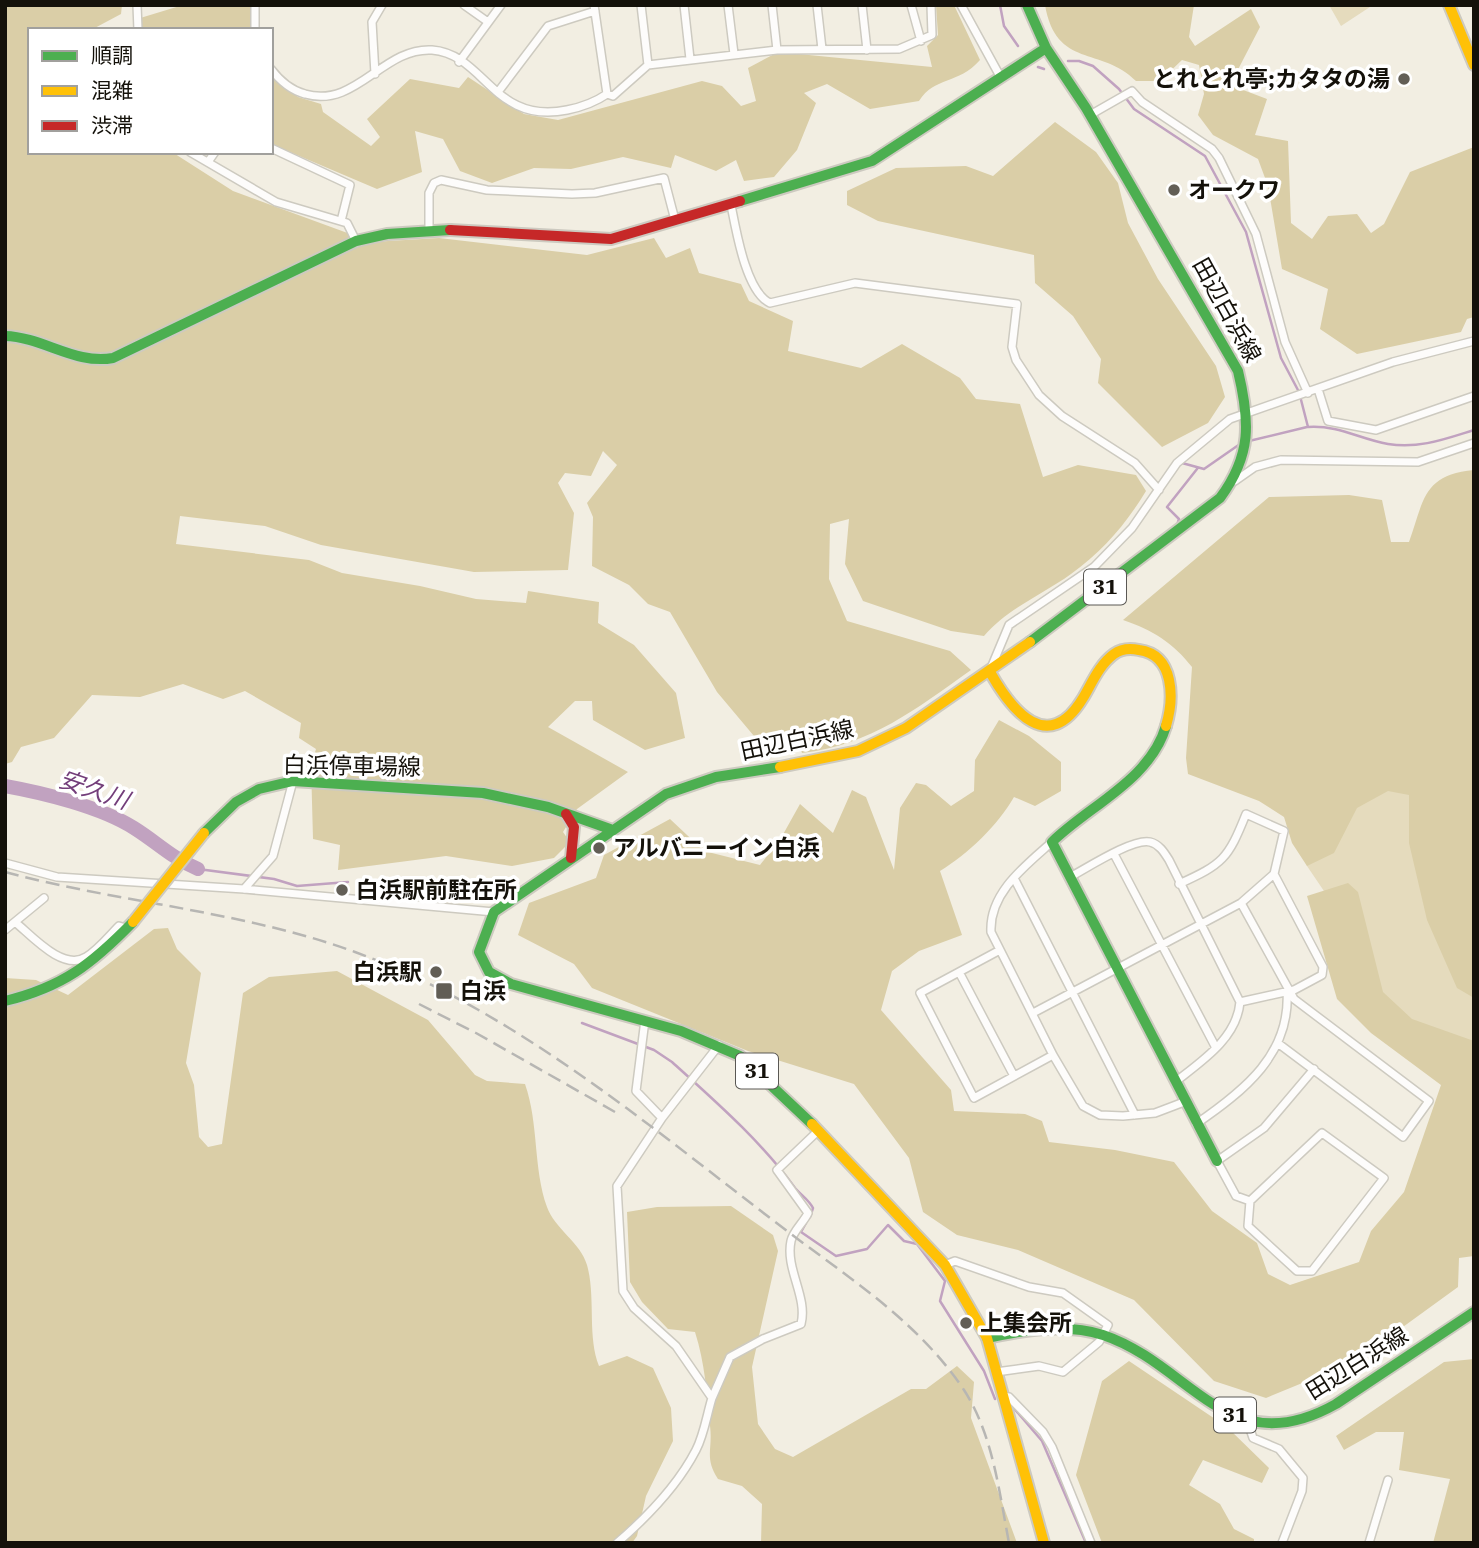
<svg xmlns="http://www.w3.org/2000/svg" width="1479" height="1548" font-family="'IBM Plex Serif','Noto Sans JP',serif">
  <rect width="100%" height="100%" fill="#f2eee2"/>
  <path fill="#e5dbbd" d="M1329 5H1373L1341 26Z
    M1474 482V1059L1383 1022 1326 894 1307 866 1296 835 1324 652Z"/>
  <path fill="#dacea7" d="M5 5H122L121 14 91 30H30V152H172L233 191 372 242 439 238 587 255 654 238 666 258 690 248 699 273 741 284 749 301 793 321 788 351 861 368 902 344 960 378 976 399 1020 404 1043 477 1078 465 1136 475 1146 491C1126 524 1103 551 1071 574 1042 595 1008 608 984 636L951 631 863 601 845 564 849 519 830 524 829 579 847 621 950 651 971 670C916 709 871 745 802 753L798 740 759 742 717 692 670 612 648 604 629 585 592 566 593 517 587 503 617 465 603 451 591 476 565 473 558 483 574 513 568 570 474 572 321 545 265 526 180 516 176 544 309 560 342 573 420 586 476 599 526 603 528 591 599 602 598 623 634 645 676 693 685 738 645 750 593 720 592 701H575L548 727 628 772 577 809 563 832 570 842 554 858 512 866 446 856 338 870 340 845 313 839 311 765 316 749 299 738 301 723 245 691 223 699 183 684 140 697 92 695 54 738 21 747 12 762 5 764Z
    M183 5H251L252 30H138L137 19Z
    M936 5H954L980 60C958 85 935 76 919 101L870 109 827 84 804 93 816 103 797 150 774 177 744 181 736 160 716 171 675 155 671 168 623 157 571 169 534 168 492 183 460 171 443 139 415 131 422 172 377 189 271 144V75L298 97 321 104 323 112 371 146 380 137 367 119 410 79 459 88 468 77 524 114 558 120 702 81 722 86 741 106 756 101 748 68 778 52 932 67 927 46 938 35Z
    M1045 5H1194L1189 37 1195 46 1251 9 1260 27 1230 85 1267 99 1255 135 1288 141 1291 223 1312 239 1328 216 1357 214 1371 233 1384 224 1410 172 1474 147V317L1467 319 1461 332 1357 354 1320 329 1328 289 1282 269 1268 186 1258 159 1213 135 1198 115 1204 94 1199 65 1182 60 1160 81H1136C1101 46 1056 69 1045 5Z
    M1055 122 1096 152 1118 183 1128 223 1158 279 1216 366 1225 397 1208 423 1162 447 1098 383 1101 359 1073 316 1035 283 1034 255 878 221 847 205V191L896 168 966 166 993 176Z
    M1474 470V998L1457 988 1427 920 1409 843V795L1388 791 1357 808 1334 853 1307 866 1292 843 1284 817 1259 801 1188 774 1186 758 1192 667C1173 643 1153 630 1123 620L1269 497 1349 495 1382 500 1391 542H1409C1424 501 1422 475 1474 470Z
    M999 720 1029 736 1061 762V791L1035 806 1014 797C998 825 968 854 940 871L962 935 919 951 892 971 881 1010 951 1090 954 1111 1025 1114 1042 1121 1049 1142 1115 1150 1174 1162 1212 1211 1257 1243 1268 1274 1290 1285 1359 1262 1371 1231 1404 1192 1441 1085 1371 1033 1337 999 1307 896 1348 883 1358 892 1383 992 1412 1019 1474 1041V1256L1459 1258 1458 1287 1356 1361 1266 1398 1214 1381 1134 1300 1018 1250 957 1235 923 1212 909 1158 854 1084 748 1051 592 988 574 964 518 935 529 903 596 878 604 855 670 819 704 851 760 865 781 838 800 804 833 833 852 790 866 797 894 870 900 808 916 783 926 785 951 806 974 791 975 760Z
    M168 928 177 949 201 973 186 1063 194 1085 199 1137 208 1147 222 1144 243 993 269 977 337 971 428 1020 475 1075 487 1081 525 1084C539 1124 533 1168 547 1207 554 1228 581 1243 587 1265 596 1297 587 1336 599 1366L627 1356 653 1368 671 1408 673 1441 646 1496 637 1536 632 1543H5V978L36 980 68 995 154 929Z
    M731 1206 773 1235 778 1251 752 1367 758 1424 775 1449 793 1457 911 1389H926L957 1366 974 1382 971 1418 1017 1543H761L762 1504 742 1486 718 1479C704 1457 713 1450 710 1426 707 1395 705 1363 695 1332L668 1329 642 1302 630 1282 627 1212 657 1207Z
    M1474 1359V1543H1433L1450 1479 1399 1470 1404 1432H1376L1344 1450 1336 1436 1444 1362Z
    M1129 1361 1227 1427 1269 1468 1262 1483 1203 1460 1189 1485 1220 1504 1234 1529 1254 1539V1543H1102L1076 1475 1102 1381Z"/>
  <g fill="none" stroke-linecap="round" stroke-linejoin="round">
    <path stroke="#c1a2c0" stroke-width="2.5" d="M1000 5 1004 26 1018 46
      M1068 61H1079L1093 66 1119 89 1134 109 1205 156 1246 232 1281 358 1299 392 1308 427C1339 425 1359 439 1388 444 1419 449 1445 439 1474 430
      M1038 67 1044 69
      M1249 441 1307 427
      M1182 463 1204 469 1240 444
      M1177 525 1179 519 1167 507 1197 469
      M198 869 274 879 297 886 348 882
      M582 1023 654 1050 672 1062C715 1101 761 1141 795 1188 801 1195 809 1200 813 1208L810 1217
      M806 1223 801 1232 836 1256 867 1249 888 1225 904 1241 917 1244 945 1281 940 1301 984 1371 995 1399
      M1012 1406 1042 1441 1086 1543"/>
    <path stroke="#c1a2c0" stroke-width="14" d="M5 786C44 793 101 807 134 828 158 843 170 857 198 869"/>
    <g stroke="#cdcac0" stroke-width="10">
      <path id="street" d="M137 5 138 30
        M464 5 488 22
        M594 5 607 94
        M641 5 648 65
        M684 5 690 59
        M728 5 734 54
        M772 5 777 50
        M817 5 822 49
        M862 5 867 50
        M911 5 921 41
        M961 5 1001 78
        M255 30V5
        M459 62 501 5
        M271 69C280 81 290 90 305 94 356 109 383 47 432 50 485 54 493 125 567 110 582 107 594 103 607 94L613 96 648 65 777 50 899 49 932 35 931 5
        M375 74 372 22 382 5
        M498 92 548 26 595 11
        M1090 115 1132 91 1142 102 1212 149 1219 158 1256 234 1285 342 1308 393
        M271 148 350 185 341 221
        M190 152 276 202 347 223 356 241
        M208 162 215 152
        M731 205C736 230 746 292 770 303L855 283 1017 304 1012 347 1016 360 1039 395 1062 416 1135 463 1159 490
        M429 231V193L434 183 441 180 487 190 572 194 595 193 664 178 675 220
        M1318 389 1328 421 1376 430 1474 396
        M1235 481 1255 467 1281 460 1418 462 1474 443
        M991 668 1009 625 1094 567 1132 528 1177 463 1230 419 1393 362 1474 341
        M1052 842C1025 866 989 893 991 932L1053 1055 1083 1106 1100 1115 1123 1116 1155 1113 1184 1102
        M1114 854 1216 1048
        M5 863 57 877 244 889 494 912
        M1070 877C1087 868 1133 838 1150 842 1159 844 1164 852 1169 860L1240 1002C1237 1038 1202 1061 1175 1082
        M1014 878 1135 1115
        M1179 884C1223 864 1228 859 1246 814L1284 831 1274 874 1323 967 1322 975 1294 990 1240 1002
        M244 889 273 856 293 781
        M1241 903 1294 999 1429 1101 1403 1137 1279 1044
        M15 922C31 935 63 972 86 957 98 950 109 936 119 926L126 928
        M5 930 44 898
        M1000 950 920 993 974 1098 1053 1055
        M959 972 1014 1076
        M1033 1013 1241 903 1274 874
        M662 1118 719 1045
        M1196 1124C1244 1091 1291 1054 1287 991
        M1250 1201 1322 1133 1384 1178 1312 1271H1297L1248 1226 1250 1201 1236 1196 1217 1161 1264 1128 1314 1069
        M945 1265 955 1261 1029 1287 1063 1293 1108 1325 1099 1342 1063 1372 1039 1366 996 1372
        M1003 1396 1009 1397 1043 1432 1052 1447 1091 1543
        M712 1398 730 1357 763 1339 801 1324C808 1297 785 1269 791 1241 793 1231 804 1222 808 1213L777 1170 819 1130
        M1247 1420 1253 1438 1279 1449 1303 1478 1302 1491 1282 1543
        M617 1543C646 1518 678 1485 696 1450 704 1435 707 1414 712 1398L676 1346 634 1308 623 1291 617 1186 662 1118 636 1091 645 1020
        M1369 1543 1388 1480"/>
    </g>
    <g stroke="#cdcac0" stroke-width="14">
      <path id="fast" d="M1027 5 1046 48 1086 108 1238 371C1250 421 1252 455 1220 498L1030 642
        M740 201 872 161 1046 48
        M5 336C43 337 75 365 113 358L356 241 387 234 450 230
        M1166 726C1150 780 1090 805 1052 842L1217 1161
        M780 767 716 777 666 794 494 912 479 952 489 972 511 984 681 1031 740 1056 812 1124
        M204 833 236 802 259 789 293 781 483 793 548 807 610 829
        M5 1001C63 987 92 964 133 922
        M987 1338C1025 1330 1065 1323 1103 1335 1192 1365 1228 1465 1336 1404L1474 1312"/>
    </g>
    <g stroke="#cdcac0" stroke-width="14">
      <path id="slow" d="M1449 5 1474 65
        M990 672C1012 711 1048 756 1083 698 1092 683 1099 665 1114 654 1121 649 1130 648 1139 650 1175 655 1174 699 1166 726
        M780 767 858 751 906 728 1030 642
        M812 1124 945 1265 987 1338 1044 1543"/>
    </g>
    <g stroke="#cdcac0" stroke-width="14">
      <path id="jam" d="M450 230 611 239 740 201
        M566 814 574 827 571 858"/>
    </g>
    <use href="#street" stroke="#fdfcfb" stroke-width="7"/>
    <use href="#fast" stroke="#4caf50" stroke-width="10"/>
    <use href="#slow" stroke="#ffc107" stroke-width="10"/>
    <use href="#jam" stroke="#c62828" stroke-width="10"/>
    <path stroke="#b7b6b3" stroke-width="2.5" stroke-dasharray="14 7" stroke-linecap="butt" d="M5 872C120 903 243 911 355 952 511 1009 643 1121 774 1221 842 1274 915 1317 964 1390 993 1435 999 1491 1009 1543
      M419 1004 476 1033 615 1112"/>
    <g stroke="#cdcac0" stroke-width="14" stroke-linecap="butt">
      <path id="slow-bridge" d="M133 922 204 833"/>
    </g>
    <use href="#slow-bridge" stroke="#ffc107" stroke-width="10"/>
  </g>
  <g fill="#625e56" stroke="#fff" stroke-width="2.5">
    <circle cx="1404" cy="79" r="7"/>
    <circle cx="1174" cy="190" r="7"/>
    <circle cx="599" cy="848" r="7"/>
    <circle cx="342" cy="890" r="7"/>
    <circle cx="436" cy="972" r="7"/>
    <rect x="435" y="982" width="18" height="18" rx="3.5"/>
    <circle cx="966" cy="1323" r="7"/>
  </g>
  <g text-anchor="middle" stroke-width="7" stroke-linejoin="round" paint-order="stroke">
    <g fill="#fff" stroke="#5a5854" stroke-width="2">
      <rect x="1084" y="569.5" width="42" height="35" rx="5"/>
      <rect x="736" y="1053.5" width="42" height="35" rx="5"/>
      <rect x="1214" y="1397.5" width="42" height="35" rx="5"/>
    </g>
    <g font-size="21" font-weight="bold" fill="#14110a">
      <text x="1105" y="594">31</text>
      <text x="757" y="1078">31</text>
      <text x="1235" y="1422">31</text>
    </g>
    <g font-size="23" font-weight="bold" fill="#14110a" stroke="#fff" text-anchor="start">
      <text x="1390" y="87" text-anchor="end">とれとれ亭;カタタの湯</text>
      <text x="1188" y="198">オークワ</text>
      <text x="613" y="856">アルバニーイン白浜</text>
      <text x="356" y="898">白浜駅前駐在所</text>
      <text x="422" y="980" text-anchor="end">白浜駅</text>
      <text x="460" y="999">白浜</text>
      <text x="980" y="1331">上集会所</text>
    </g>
    <g font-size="23" fill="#14110a" stroke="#fff">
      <text transform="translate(1227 310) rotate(61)" y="8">田辺白浜線</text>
      <text transform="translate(797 740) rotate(-12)" y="8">田辺白浜線</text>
      <text transform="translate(352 766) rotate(1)" y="8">白浜停車場線</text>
      <text transform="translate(1357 1363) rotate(-32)" y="8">田辺白浜線</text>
    </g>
    <g font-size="24" font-style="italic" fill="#733e7a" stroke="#fff">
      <text transform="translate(94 790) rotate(19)" y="8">安久川</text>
    </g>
  </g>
  <rect width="1479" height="1548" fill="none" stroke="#14110a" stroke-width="14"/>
  <rect x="28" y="28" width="245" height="126" fill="#ffffff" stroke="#a1a09d" stroke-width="2"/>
  <rect x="42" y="51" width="35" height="10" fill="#4caf50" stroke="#a1a09d" stroke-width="2"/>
  <text x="91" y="63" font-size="21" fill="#14110a">順調</text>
  <rect x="42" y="86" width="35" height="10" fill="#ffc107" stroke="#a1a09d" stroke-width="2"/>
  <text x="91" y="98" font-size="21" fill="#14110a">混雑</text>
  <rect x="42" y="121" width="35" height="10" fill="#c62828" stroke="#a1a09d" stroke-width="2"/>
  <text x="91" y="133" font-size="21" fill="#14110a">渋滞</text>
</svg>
